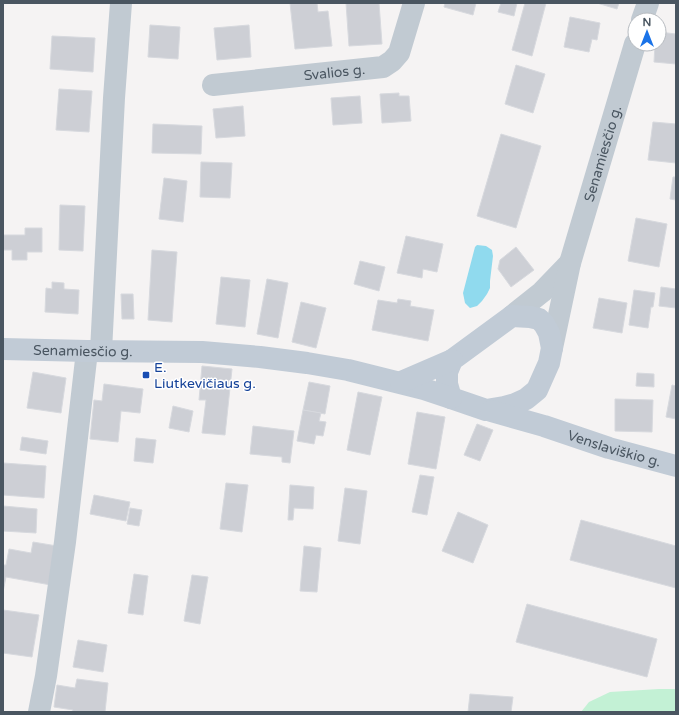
<svg xmlns="http://www.w3.org/2000/svg" width="679" height="715" font-family="'Varela Round',sans-serif">
<style>
.green{fill:#c3f1d5}
.water{fill:#90daee}
.building{fill:#cdcfd5;stroke:#d7d9de}
.lines{fill:none;stroke-linecap:round;stroke-linejoin:round}
.street{stroke:#c1cad2;stroke-width:22}
.secondary{stroke:#c1cbd6;stroke-width:22}
.transit-dot{fill:#1a4fb4;stroke:#fff;stroke-width:1.5}
.labels{text-anchor:middle;stroke-width:3;stroke-linejoin:round;paint-order:stroke}
.street-label{font-size:14px;fill:#4a5661;stroke:#fff}
.transit-label{font-size:14px;fill:#164399;stroke:#fff;text-anchor:start}
</style>
<rect width="100%" height="100%" fill="#f5f3f3"/>
<path class="green" d="M 659,689 L 676,689 L 676,712 L 581,712 L 589,702 L 610,692 Z"/>
<path class="water" d="M 477,245 L 486,246 L 492,250 L 493,256 L 490,281 L 490,288 L 487,294 L 482,301 L 477,306 L 470,308 L 465,303 L 463,293 L 475,247 Z"/>
<g class="building">
<path d="M 290,3 L 317,3 L 318,12 L 328,11 L 332,46 L 295,49 Z"/>
<path d="M 346,3 L 379,3 L 382,44 L 349,46 Z"/>
<path d="M 445,3 L 476,3 L 473,15 L 444,7 Z"/>
<path d="M 501,3 L 517,3 L 514,16 L 498,12 Z"/>
<path d="M 525,3 L 546,3 L 532,56 L 512,50 Z"/>
<path d="M 597,3 L 619,3 L 617,9 Z"/>
<path d="M 570,17 L 600,23 L 597,40 L 592,39 L 589,52 L 564,47 Z"/>
<path d="M 150,25 L 180,27 L 178,59 L 148,57 Z"/>
<path d="M 249,25 L 251,57 L 217,60 L 214,28 Z"/>
<path d="M 659,32 L 676,34 L 676,64 L 654,62 L 655,44 L 659,44 Z"/>
<path d="M 52,36 L 95,38 L 93,72 L 50,69 Z"/>
<path d="M 516,65 L 545,74 L 533,113 L 505,104 Z"/>
<path d="M 59,89 L 92,91 L 89,132 L 56,130 Z"/>
<path d="M 399,93 L 399,96 L 409,96 L 411,121 L 382,123 L 380,94 Z"/>
<path d="M 360,96 L 362,123 L 333,125 L 331,98 Z"/>
<path d="M 243,106 L 245,136 L 216,138 L 213,109 Z"/>
<path d="M 653,122 L 676,124 L 676,163 L 648,160 Z"/>
<path d="M 153,124 L 202,126 L 201,154 L 152,153 Z"/>
<path d="M 501,134 L 541,146 L 516,228 L 477,216 Z"/>
<path d="M 201,162 L 232,163 L 230,198 L 200,197 Z"/>
<path d="M 673,177 L 676,177 L 676,200 L 670,199 Z"/>
<path d="M 164,178 L 187,181 L 183,222 L 159,219 Z"/>
<path d="M 60,205 L 85,206 L 83,251 L 59,250 Z"/>
<path d="M 636,218 L 667,224 L 659,267 L 628,261 Z"/>
<path d="M 25,228 L 42,228 L 42,252 L 27,252 L 27,260 L 12,260 L 12,250 L 3,250 L 3,235 L 25,235 Z"/>
<path d="M 406,236 L 443,244 L 437,272 L 423,269 L 422,278 L 397,273 Z"/>
<path d="M 516,247 L 534,270 L 511,287 L 498,269 L 500,260 Z"/>
<path d="M 152,250 L 177,252 L 172,322 L 148,320 Z"/>
<path d="M 360,261 L 385,267 L 379,291 L 354,284 Z"/>
<path d="M 221,277 L 250,280 L 245,327 L 216,324 Z"/>
<path d="M 267,279 L 288,283 L 278,338 L 257,334 Z"/>
<path d="M 52,282 L 64,283 L 64,289 L 79,290 L 78,314 L 45,312 L 46,288 L 52,289 Z"/>
<path d="M 661,287 L 676,289 L 676,308 L 659,306 Z"/>
<path d="M 634,290 L 655,293 L 653,307 L 651,307 L 648,328 L 629,325 Z"/>
<path d="M 121,294 L 133,294 L 134,319 L 122,319 Z"/>
<path d="M 599,298 L 627,303 L 622,333 L 593,328 Z"/>
<path d="M 398,299 L 411,301 L 410,306 L 434,310 L 428,341 L 372,330 L 378,300 L 397,303 Z"/>
<path d="M 301,302 L 326,308 L 316,348 L 292,342 Z"/>
<path d="M 202,366 L 232,369 L 225,435 L 202,433 L 206,400 L 199,400 Z"/>
<path d="M 33,372 L 66,378 L 61,413 L 27,408 Z"/>
<path d="M 637,373 L 654,374 L 654,387 L 636,386 Z"/>
<path d="M 309,382 L 330,386 L 325,414 L 303,410 Z"/>
<path d="M 104,384 L 143,389 L 140,413 L 121,411 L 118,442 L 90,439 L 94,400 L 102,401 Z"/>
<path d="M 672,385 L 676,386 L 676,419 L 666,417 Z"/>
<path d="M 358,392 L 382,397 L 370,455 L 347,450 Z"/>
<path d="M 615,399 L 653,400 L 652,432 L 615,431 Z"/>
<path d="M 173,406 L 193,411 L 189,432 L 169,428 Z"/>
<path d="M 303,410 L 321,413 L 319,421 L 326,422 L 323,436 L 316,435 L 314,444 L 297,441 Z"/>
<path d="M 417,412 L 445,417 L 436,469 L 408,464 Z"/>
<path d="M 477,424 L 493,430 L 480,461 L 464,455 Z"/>
<path d="M 253,426 L 294,431 L 290,463 L 282,462 L 282,457 L 250,454 Z"/>
<path d="M 22,437 L 48,441 L 46,454 L 20,450 Z"/>
<path d="M 136,438 L 156,440 L 153,463 L 134,461 Z"/>
<path d="M 3,463 L 46,466 L 44,498 L 3,495 Z"/>
<path d="M 420,475 L 434,477 L 427,515 L 412,512 Z"/>
<path d="M 226,483 L 248,485 L 242,532 L 220,529 Z"/>
<path d="M 290,485 L 314,487 L 313,509 L 294,508 L 293,520 L 288,520 Z"/>
<path d="M 345,488 L 367,491 L 360,544 L 338,541 Z"/>
<path d="M 94,495 L 130,502 L 126,521 L 90,514 Z"/>
<path d="M 3,506 L 37,509 L 36,533 L 3,531 Z"/>
<path d="M 130,508 L 142,510 L 139,526 L 127,524 Z"/>
<path d="M 458,512 L 488,525 L 473,563 L 442,551 Z"/>
<path d="M 581,520 L 676,546 L 676,588 L 570,560 Z"/>
<path d="M 33,542 L 57,546 L 51,585 L 6,577 L 3,592 L 3,565 L 6,565 L 9,549 L 31,553 Z"/>
<path d="M 304,546 L 321,548 L 317,592 L 300,591 Z"/>
<path d="M 134,574 L 148,576 L 143,615 L 128,613 Z"/>
<path d="M 192,575 L 208,577 L 200,624 L 184,621 Z"/>
<path d="M 527,604 L 657,639 L 647,677 L 516,642 Z"/>
<path d="M 3,610 L 39,615 L 32,657 L 3,653 Z"/>
<path d="M 78,640 L 107,645 L 103,672 L 73,667 Z"/>
<path d="M 77,679 L 108,683 L 105,712 L 72,712 L 73,710 L 54,707 L 57,685 L 75,688 Z"/>
<path d="M 470,694 L 513,697 L 511,712 L 468,712 Z"/>
</g>
<g class="lines">
<g class="street">
<path d="M 642,20 L 648,3"/>
<path id="s1" d="M 213,85 L 383,67 L 392,61 L 399,53 L 414,3"/>
<path d="M 512,316 L 542,292 L 570,263"/>
<path id="s2" d="M 552,348 L 570,263 L 635,44"/>
<path d="M 101,351 L 114,98 L 121,3"/>
<path d="M 39,712 L 46,676 L 65,542 L 87,351"/>
</g>
<g class="secondary">
<path d="M 512,316 L 530,317 L 539,319 L 544,324 L 549,333 L 552,348 L 549,363 L 537,390 L 526,399 L 515,404 L 504,407 L 486,410 L 451,398 L 447,384 L 447,372 L 452,360 Z"/>
<path id="s3" d="M 3,349 L 87,351 L 202,352 L 260,357 L 307,363 L 348,370 L 424,389 L 451,398"/>
<path d="M 401,382 L 452,360"/>
<path id="s4" d="M 491,411 L 544,426 L 609,448 L 676,466"/>
</g>
</g>
<rect class="transit-dot" x="142" y="371" width="8" height="8" rx="2"/>
<g class="labels">
<g class="street-label">
<text dy="5" stroke="none"><textPath href="#s1" startOffset="122">Svalios g.</textPath></text>
<text dy="5" stroke="none"><textPath href="#s2" startOffset="201">Senamiesčio g.</textPath></text>
<text dy="5" stroke="none"><textPath href="#s3" startOffset="80">Senamiesčio g.</textPath></text>
<text dy="5" stroke="none"><textPath href="#s4" startOffset="129">Venslaviškio g.</textPath></text>
</g>
<g class="transit-label">
<text x="154" y="372">E.<tspan x="154" dy="16">Liutkevičiaus g.</tspan></text>
</g>
</g>
<rect width="679" height="715" fill="none" stroke="#4a5661" stroke-width="8"/>
<g transform="translate(647 32)"><circle r="19" fill="#ffffff" stroke="#b7bbc0"/>
<path d="M0-3L7 15L0 10L-7 15Z" fill="#1a73e8"/>
<text y="-6" font-size="11" font-weight="bold" text-anchor="middle" fill="#4a5661">N</text>
</g>
</svg>
